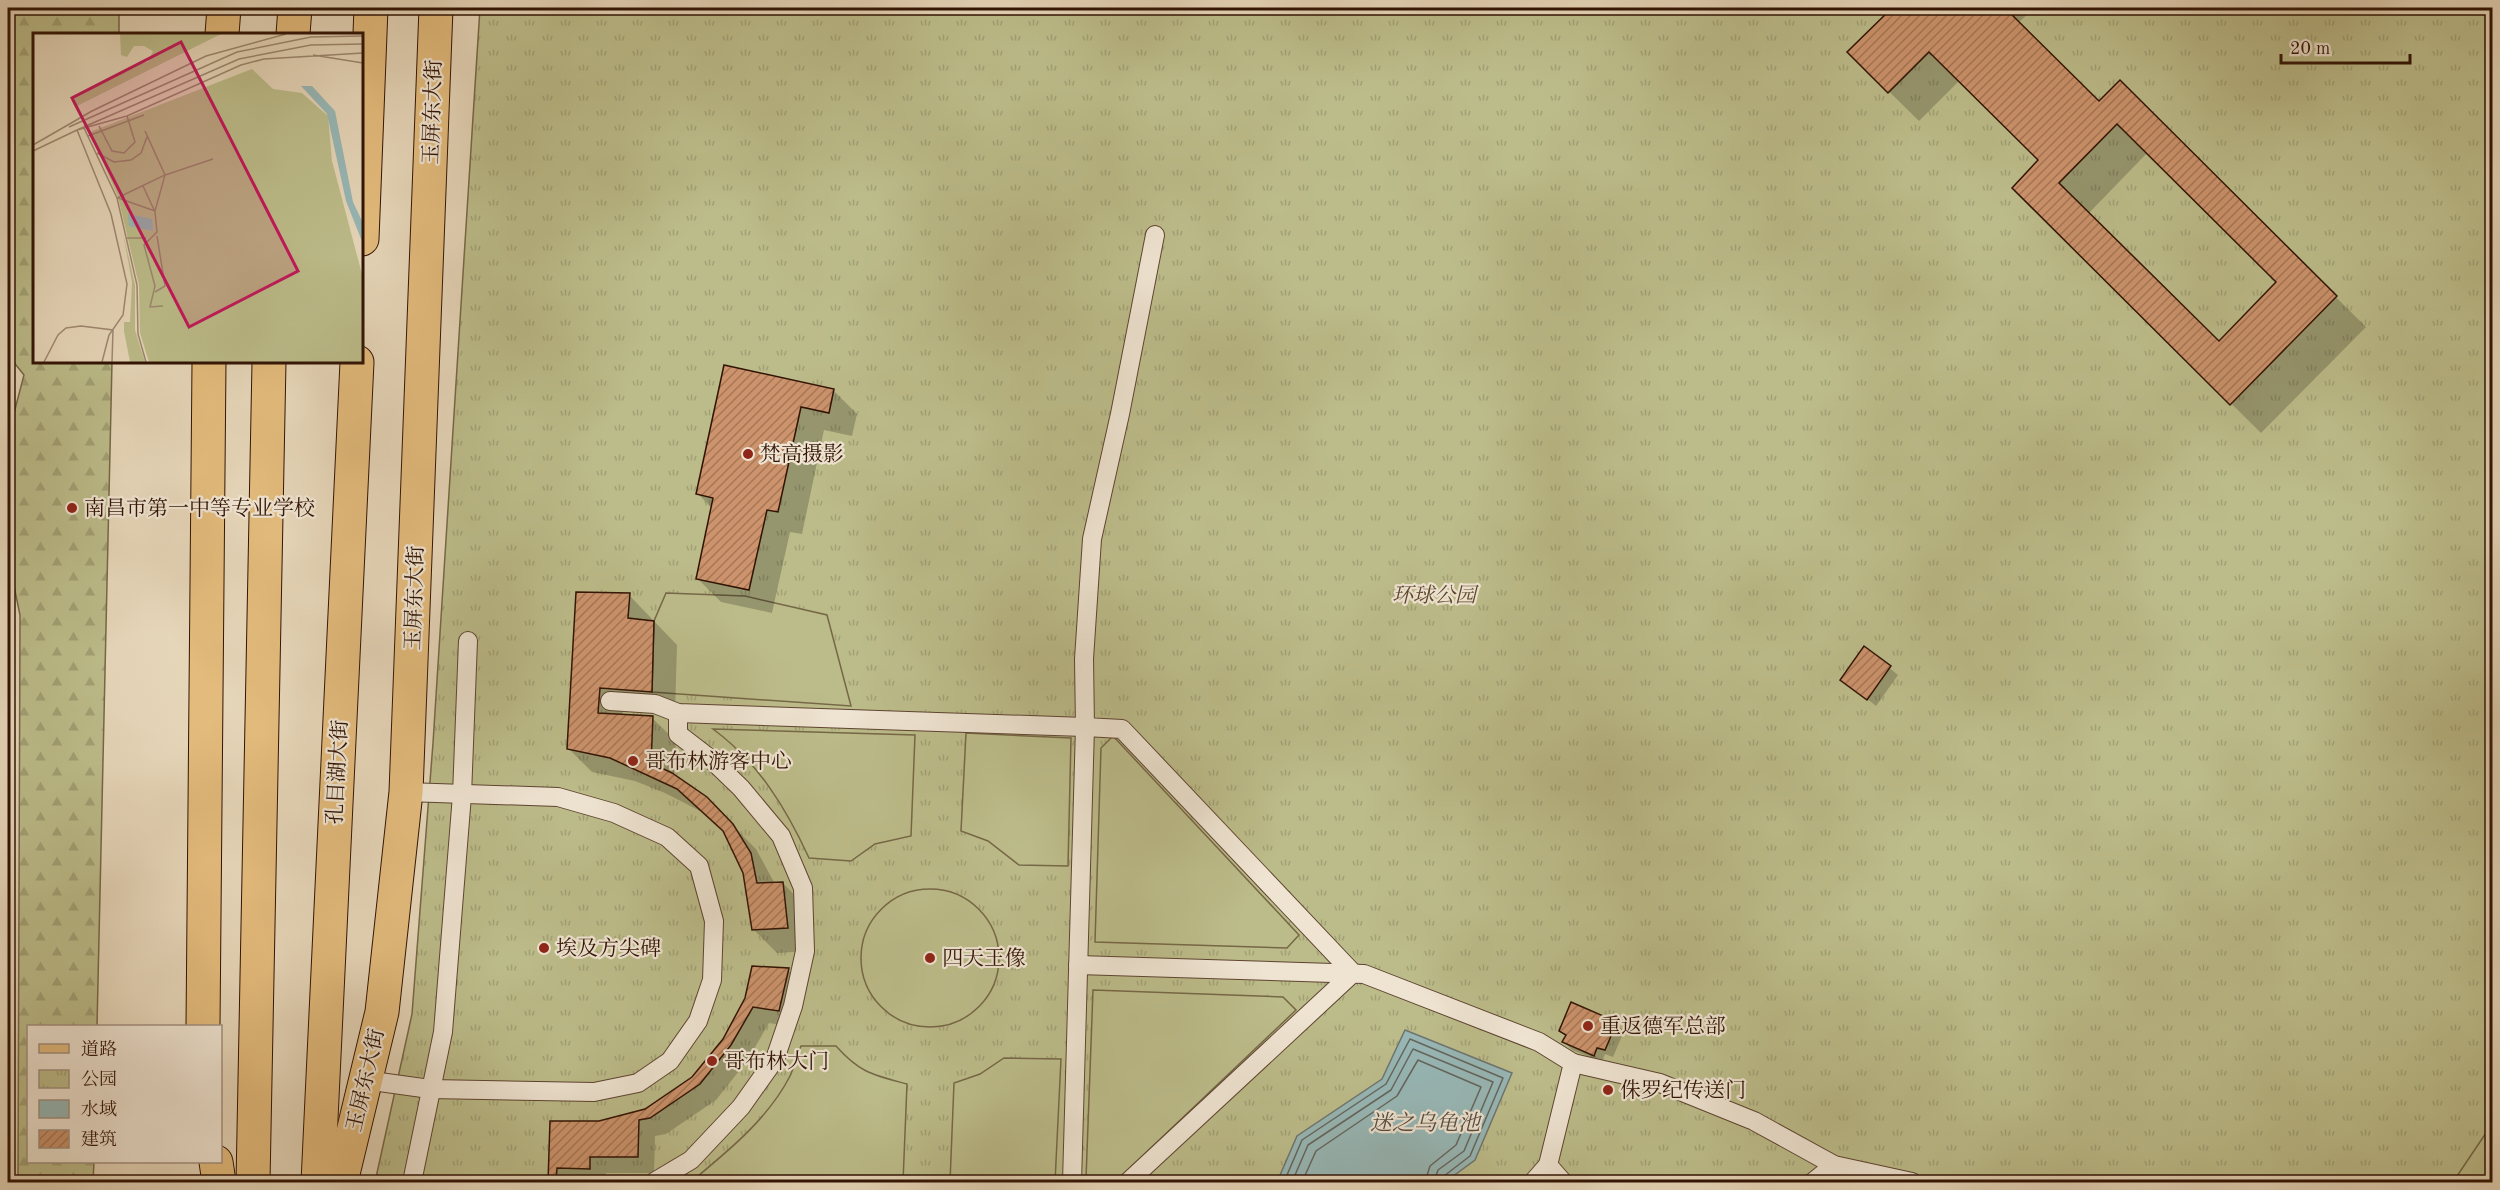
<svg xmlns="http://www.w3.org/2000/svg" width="2500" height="1190" font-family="'Old Standard TT','Noto Serif SC',serif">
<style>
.forest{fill:url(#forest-firs);stroke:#766847;stroke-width:1.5}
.park{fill:url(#park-tufts);stroke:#766847;stroke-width:1.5}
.garden{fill:#bcbc8a;stroke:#766847;stroke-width:1.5}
.water{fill:#97b7b6;stroke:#6e756f;stroke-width:1.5}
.shadow{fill:#0003;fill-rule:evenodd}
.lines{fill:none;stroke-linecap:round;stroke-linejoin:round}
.shore{stroke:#64655d;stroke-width:1.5}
.building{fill:url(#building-hatch);stroke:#311304;stroke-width:1.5;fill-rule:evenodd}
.service-casing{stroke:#5e4431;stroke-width:20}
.primary-casing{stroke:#311304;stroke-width:35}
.trunk-casing{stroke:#311304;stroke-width:35}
.service{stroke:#efe4d2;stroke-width:18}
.primary{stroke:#e3bb7c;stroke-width:33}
.trunk{stroke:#e3bb7c;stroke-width:33}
.poi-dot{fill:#8f2418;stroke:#efe4d2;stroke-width:2}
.labels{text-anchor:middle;stroke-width:4.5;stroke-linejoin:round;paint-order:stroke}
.street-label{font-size:21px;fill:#311304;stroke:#efe4d2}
.poi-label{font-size:21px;fill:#311304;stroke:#efe4d2;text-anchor:start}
.park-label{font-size:21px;font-style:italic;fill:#5b462c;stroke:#efe4d2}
.water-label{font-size:22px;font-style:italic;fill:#554c42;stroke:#efe4d2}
.inset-road{fill:none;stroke:#9e8871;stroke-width:1.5}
.view{fill:#c2185b;fill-opacity:0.15;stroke:#c2185b;stroke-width:3}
.inset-edge{fill:none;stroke:#311304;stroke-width:3}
</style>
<defs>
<pattern id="forest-firs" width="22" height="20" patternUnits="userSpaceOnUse" patternTransform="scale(1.5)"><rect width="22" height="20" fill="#bcbc8a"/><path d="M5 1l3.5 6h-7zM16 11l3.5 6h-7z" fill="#a2a175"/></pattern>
<pattern id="park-tufts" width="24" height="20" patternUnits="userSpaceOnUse" patternTransform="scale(1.5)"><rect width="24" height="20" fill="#bcbc8a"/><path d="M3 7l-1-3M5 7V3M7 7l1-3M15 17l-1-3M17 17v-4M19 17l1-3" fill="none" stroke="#a2a175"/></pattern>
<pattern id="building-hatch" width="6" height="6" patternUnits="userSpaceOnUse" patternTransform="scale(1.5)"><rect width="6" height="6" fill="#cc936c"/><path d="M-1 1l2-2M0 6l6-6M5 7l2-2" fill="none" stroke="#a67757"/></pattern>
</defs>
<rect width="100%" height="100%" fill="#e6d6b9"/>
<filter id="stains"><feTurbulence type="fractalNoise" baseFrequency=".00333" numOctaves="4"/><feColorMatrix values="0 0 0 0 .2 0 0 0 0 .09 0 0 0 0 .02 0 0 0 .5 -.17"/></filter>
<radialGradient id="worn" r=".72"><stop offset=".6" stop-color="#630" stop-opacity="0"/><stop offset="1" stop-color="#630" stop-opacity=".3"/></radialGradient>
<path class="forest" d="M 8,8 L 119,8 L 119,34 L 34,34 L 34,362 L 112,362 L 97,1026 L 28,1026 L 28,1162 L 94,1162 L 93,1182 L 18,1182 L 20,615 L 8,557 L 8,436 L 24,375 L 8,355 Z"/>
<path class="park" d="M 480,8 L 2492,8 L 2492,1182 L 375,1182 L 412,1014 L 433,743 Z"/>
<g class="garden">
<path d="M 666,593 L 745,596 L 827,615 L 851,706 L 652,692 L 654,621 Z"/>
<path d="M 713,729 L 915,735 L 911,836 L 875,844 L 851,861 L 809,858 C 786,808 758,762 713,729 Z"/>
<path d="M 966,733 L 1071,738 L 1068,866 L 1019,865 L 988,841 L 961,831 Z"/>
<path d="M 1113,736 L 1299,935 L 1287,948 L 1095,942 L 1101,748 Z"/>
<circle cx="930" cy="958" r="69"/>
<path d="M 1093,990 L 1283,997 L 1296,1010 L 1115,1182 L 1090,1182 L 1086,1179 Z"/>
<path d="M 801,1046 L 836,1046 C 860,1073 873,1075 907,1084 L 903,1182 L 692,1181 C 728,1151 768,1119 790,1076 C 794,1067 797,1056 801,1046 Z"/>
<path d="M 1004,1058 L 1061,1059 L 1055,1182 L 950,1182 L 954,1083 L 980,1074 Z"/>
<path d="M 2492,1124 L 2492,1182 L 2453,1182 Z"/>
</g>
<path class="water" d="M 1405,1030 L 1512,1073 L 1475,1160 L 1445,1182 L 1277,1182 L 1297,1136 L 1382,1079 Z"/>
<g class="shadow">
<path d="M 1894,8 L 2034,8 L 2018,23 L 2099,104 L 2121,83 L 2366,327 L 2261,433 L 2014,188 L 2040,160 L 1960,80 L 1919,121 L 1849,52 ZM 2148,152 L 2278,282 L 2219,343 L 2088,214 Z"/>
<path d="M 725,367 L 833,390 L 857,414 L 852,436 L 824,430 L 802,534 L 790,532 L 772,613 L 721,602 L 697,578 L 712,508 L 698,494 Z"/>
<path d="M 629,595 L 677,645 L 675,714 L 623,711 L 622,716 L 652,718 L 676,741 L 674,776 L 737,830 L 756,849 L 775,884 L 783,883 L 806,907 L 811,951 L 777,953 L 753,929 L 745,872 L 726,834 L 702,812 L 665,793 L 635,781 L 592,772 L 569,749 Z"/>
<path d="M 1865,648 L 1898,675 L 1876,706 L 1842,679 Z"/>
<path d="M 788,970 L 804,986 L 795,1027 L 769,1023 L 747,1061 L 716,1100 L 666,1134 L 655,1136 L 654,1173 L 606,1173 L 605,1182 L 550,1182 L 552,1122 L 599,1123 L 646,1111 L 693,1078 L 724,1040 L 746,998 Z"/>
<path d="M 1616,1023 L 1624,1031 L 1613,1057 L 1605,1054 L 1602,1062 L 1572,1050 L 1564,1042 L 1567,1037 L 1560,1031 Z"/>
</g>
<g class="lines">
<g class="shore">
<path d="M 1284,1182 L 1302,1140 L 1386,1084 L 1410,1039 L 1503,1078 L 1470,1156 L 1444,1176 L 1442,1182"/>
<path d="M 1292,1182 L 1308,1145 L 1391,1090 L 1413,1049 L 1493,1082 L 1464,1151 L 1438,1170 L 1434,1182"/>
<path d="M 1302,1182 L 1316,1151 L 1397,1096 L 1418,1060 L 1481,1087 L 1456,1145 L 1430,1166 L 1425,1182"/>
</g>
</g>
<g class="building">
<path d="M 1892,8 L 2005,8 L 2099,101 L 2120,80 L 2337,296 L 2230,405 L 2012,188 L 2038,160 L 1929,52 L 1888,93 L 1847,52 ZM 2117,124 L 2276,282 L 2219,341 L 2059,183 Z"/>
<path d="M 724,365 L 834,389 L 829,413 L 801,407 L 778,512 L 767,510 L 749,590 L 696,579 L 713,498 L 696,494 Z"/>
<path d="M 576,592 L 630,593 L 628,618 L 654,621 L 652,692 L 600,688 L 598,713 L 653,716 L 651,763 L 672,773 L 707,797 L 733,824 L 751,853 L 757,883 L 783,882 L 788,928 L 752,930 L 743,873 L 723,831 L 677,789 L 610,758 L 567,749 Z"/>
<path d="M 1864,646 L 1891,666 L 1867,700 L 1840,680 Z"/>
<path d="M 752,966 L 789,968 L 779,1011 L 753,1007 L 731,1045 L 700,1084 L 650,1118 L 639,1120 L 638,1157 L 590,1157 L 590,1169 L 557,1168 L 556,1182 L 548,1182 L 550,1121 L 599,1121 L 645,1109 L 692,1077 L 723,1039 L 745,998 Z"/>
<path d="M 1571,1002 L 1617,1022 L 1605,1050 L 1597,1048 L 1594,1056 L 1562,1042 L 1566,1035 L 1559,1031 Z"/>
</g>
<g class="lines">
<defs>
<g id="service">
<path d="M 610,701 L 655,704 L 678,713 L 1085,727 L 1072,1182"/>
<path d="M 1078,965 L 1364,974 L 1539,1042 L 1573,1063 L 1548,1165 L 1563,1182"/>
<path d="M 1573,1063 L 1660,1083 L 1754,1121 L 1834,1165 L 1912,1182"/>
<path d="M 365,1080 L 430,1089 L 594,1092 L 638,1083 L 670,1061 L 698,1021 L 712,980 L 714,921 L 699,866 L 667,837 L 614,813 L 558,797 L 406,792"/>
<path d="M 412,1182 L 443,1032 L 462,795 L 468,641"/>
<path d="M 654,1182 L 691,1160 L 741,1107 L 775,1059 L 793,1006 L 805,951 L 803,888 L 781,836 L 741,788 L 713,761 L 678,734 L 678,713"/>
<path d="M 1128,1182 L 1353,973 L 1122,729 L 1085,727 L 1084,659 L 1092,539 L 1120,414 L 1155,235"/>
<path d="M 1533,1182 L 1548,1165"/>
<path d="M 1813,1182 L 1834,1165"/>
</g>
<g id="primary">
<path d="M 222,34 L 224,8"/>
<path d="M 203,1026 L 209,362"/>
<path d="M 216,1162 L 219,1182"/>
<path d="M 341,1182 L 382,1012 L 406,792 L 436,8"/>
</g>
<g id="trunk">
<path d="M 293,34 L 295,8"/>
<path d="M 362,239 L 371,8"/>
<path d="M 253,1182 L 269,362"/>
<path d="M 318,1182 L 357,362"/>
</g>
</defs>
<use href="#service" class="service-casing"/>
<use href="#primary" class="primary-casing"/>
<use href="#trunk" class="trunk-casing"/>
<use href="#service" class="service"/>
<use href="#primary" class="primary"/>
<use href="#trunk" class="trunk"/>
</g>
<g class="poi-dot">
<circle cx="748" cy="454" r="6"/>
<circle cx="72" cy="508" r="6"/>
<circle cx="633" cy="761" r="6"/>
<circle cx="544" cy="948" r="6"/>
<circle cx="930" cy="958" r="6"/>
<circle cx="1588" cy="1026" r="6"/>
<circle cx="712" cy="1061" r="6"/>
<circle cx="1608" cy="1090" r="6"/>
</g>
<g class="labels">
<g class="street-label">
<text transform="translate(432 112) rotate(-88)" y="7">玉屏东大街</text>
<text transform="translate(414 598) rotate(-88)" y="7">玉屏东大街</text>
<text transform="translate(337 772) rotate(-87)" y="7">孔目湖大街</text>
<text transform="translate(365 1080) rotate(-77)" y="7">玉屏东大街</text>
</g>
<g class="poi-label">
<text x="760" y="461">梵高摄影</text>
<text x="84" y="515">南昌市第一中等专业学校</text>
<text x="645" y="768">哥布林游客中心</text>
<text x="556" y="955">埃及方尖碑</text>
<text x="942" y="965">四天王像</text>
<text x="1600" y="1033">重返德军总部</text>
<text x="724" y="1068">哥布林大门</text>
<text x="1620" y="1097">侏罗纪传送门</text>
</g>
<g class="park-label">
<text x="1434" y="602">环球公园</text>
</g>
<g class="water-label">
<text x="1425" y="1130">迷之乌龟池</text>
</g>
</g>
<g transform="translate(33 33)">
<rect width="330" height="330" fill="#e6d6b9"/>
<path d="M 87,1 L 188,1 L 42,74 L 39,67 L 103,31 L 115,29 L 120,18 L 111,13 L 101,13 L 94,24 L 88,22 ZM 90,200 L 102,252 L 102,297 L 112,329 L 97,329 L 91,298 L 91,289 L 97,289 L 99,249 Z" fill="#bcbc8a"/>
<path d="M 219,36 L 240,56 L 269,60 L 295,83 L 299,128 L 330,245 L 330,329 L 116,329 L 107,300 L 106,252 L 85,164 L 57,99 Z" fill="#bcbc8a"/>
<path d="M 72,128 L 90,131 L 91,143 L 81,147 ZM 108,155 L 116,175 L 90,166 L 91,164 Z" fill="#bcbc8a"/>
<path d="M 268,53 L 279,53 L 302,78 L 320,169 L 330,190 L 330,211 L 313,168 L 294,81 ZM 95,181 L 119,186 L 120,198 L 96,193 Z" fill="#97b7b6"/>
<path class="inset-road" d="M 280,22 L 330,30M 66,93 L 79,118 L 91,120 L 102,109 L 94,83M 36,94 L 204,19 L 278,4 L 330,3M 51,95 L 84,165 L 104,252 L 105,301 L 113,329M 44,97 L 78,181 L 94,251 L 90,282 L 76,302 L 69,329M 44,97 L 206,26 L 278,12 L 330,11M 55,103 L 111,82M 0,112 L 59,78 L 173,23 L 253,1M 0,118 L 44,97 L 94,83 L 208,32 L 231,26 L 330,20M 64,120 L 81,129 L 98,127 L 108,120 L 114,104M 110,153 L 122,179 L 124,199 L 111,212 L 122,253 L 117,274 L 130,273M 84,165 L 132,142 L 112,98M 85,165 L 122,178 L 132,142 L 180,126M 94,205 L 113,205M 122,259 L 132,253 L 124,203M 11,329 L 25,302 L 33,295 L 48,293 L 80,297 L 79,329"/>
<path class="view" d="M 148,9 L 265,238 L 156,294 L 39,65 Z"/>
<rect width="330" height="330" class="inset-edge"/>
</g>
<rect width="2500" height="1190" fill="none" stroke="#e6d6b9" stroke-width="30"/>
<rect x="9" y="9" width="2482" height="1172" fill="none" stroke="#311304" stroke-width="3"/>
<rect x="15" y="15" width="2470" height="1160" fill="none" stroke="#311304" stroke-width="1.5"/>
<rect x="27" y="1025" width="195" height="138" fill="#efe4d2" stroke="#a39080" stroke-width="1.5"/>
<rect x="39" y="1044" width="30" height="9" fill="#e3bb7c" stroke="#a39080" stroke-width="1.5"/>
<text x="81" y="1055" font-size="18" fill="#311304">道路</text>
<rect x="39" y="1070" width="30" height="18" fill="url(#park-tufts)" stroke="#a39080" stroke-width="1.5"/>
<text x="81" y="1085" font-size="18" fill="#311304">公园</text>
<rect x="39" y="1100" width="30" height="18" fill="#97b7b6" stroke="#a39080" stroke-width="1.5"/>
<text x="81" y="1115" font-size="18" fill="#311304">水域</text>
<rect x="39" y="1130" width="30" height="18" fill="url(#building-hatch)" stroke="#a39080" stroke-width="1.5"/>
<text x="81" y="1145" font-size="18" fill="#311304">建筑</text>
<path d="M2281 54v9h129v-9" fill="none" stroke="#311304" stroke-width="3"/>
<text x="2290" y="54" font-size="18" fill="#311304" stroke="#efe4d2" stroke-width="4.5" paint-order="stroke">20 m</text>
<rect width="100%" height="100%" filter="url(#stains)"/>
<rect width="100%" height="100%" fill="url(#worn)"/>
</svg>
